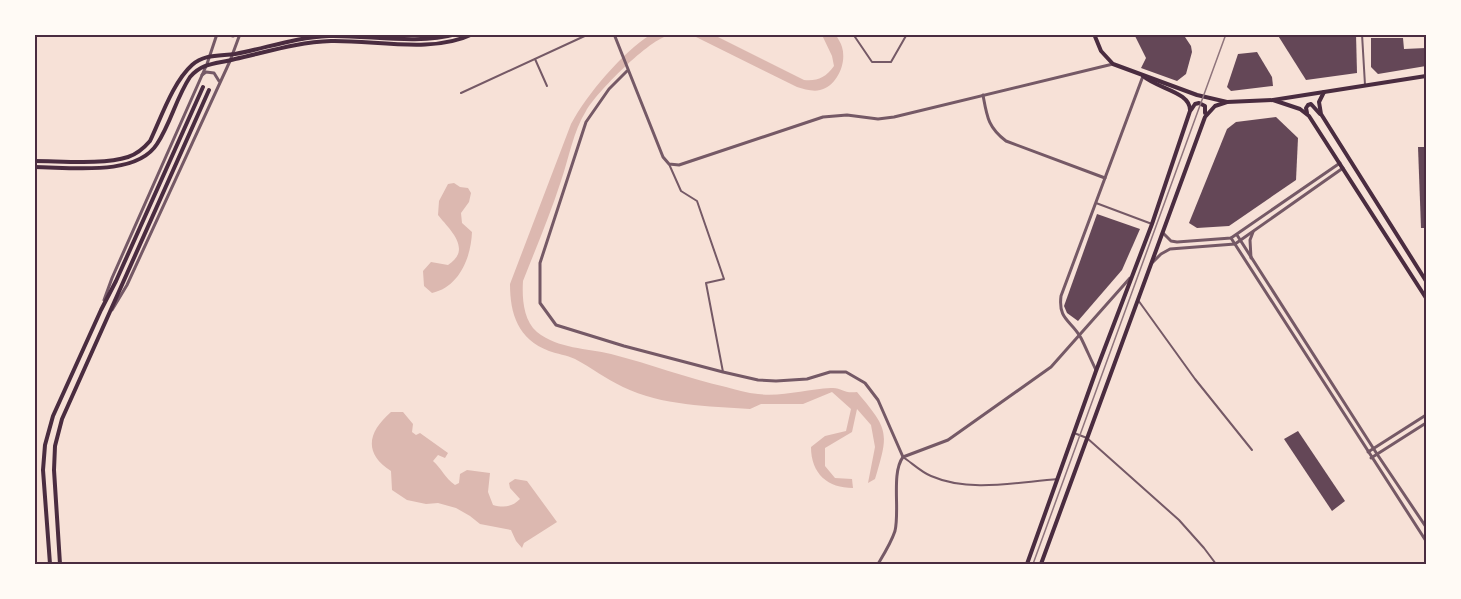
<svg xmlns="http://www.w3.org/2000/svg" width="1461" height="599" font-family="'Open Sans',sans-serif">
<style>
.water{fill:#dcb8b0}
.building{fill:#644757}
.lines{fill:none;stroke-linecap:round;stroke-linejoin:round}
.minor{stroke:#755966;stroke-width:2}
.tertiary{stroke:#755966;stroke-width:3}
.secondary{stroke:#4a2c40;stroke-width:4}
.primary{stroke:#4a2c40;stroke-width:4}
.rail{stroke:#8f747c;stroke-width:1.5}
.neatline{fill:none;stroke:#4a2c40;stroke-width:2}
</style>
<rect width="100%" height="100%" fill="#f7e1d7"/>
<g class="water">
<path d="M 650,35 L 670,35 C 650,38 596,93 586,111 C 573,132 569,158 561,181 C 550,215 536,248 523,281 C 522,297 523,320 537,332 C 558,349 587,348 611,354 C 650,364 687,378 726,387 C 737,390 747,393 758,394 C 782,397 807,389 831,388 C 842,387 843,394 857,392 C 889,430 889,432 875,479 L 868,483 L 875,447 L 871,425 L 857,409 L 852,432 L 825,448 L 825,466 L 835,478 L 852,479 L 853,488 C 828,488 811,474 811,447 L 825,436 L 846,431 L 851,409 L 832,392 L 803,404 L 761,404 L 750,409 C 709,406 662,406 623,387 C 606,379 592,368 575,359 C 567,355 557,354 549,351 C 518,339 510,314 510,284 L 571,124 C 586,95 623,52 650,35 Z"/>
<path d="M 692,35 L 714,35 L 804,80 C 818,81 825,78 834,66 L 832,56 L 822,35 L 836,35 C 838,39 841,43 842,47 C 847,63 837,86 820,90 C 813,92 804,89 797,87 Z"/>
<path d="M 454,183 L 460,187 L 468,188 L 471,193 L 469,202 L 461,213 L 462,223 L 472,232 C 471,258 459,287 432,293 L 424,286 L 423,271 L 431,262 L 448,265 C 473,249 449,229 438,215 L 439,201 L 448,184 Z"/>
<path d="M 391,412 L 403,412 L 413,424 L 412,432 L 416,435 L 420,433 L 448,453 L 445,458 L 438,455 L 433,461 C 442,469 445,478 455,485 L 459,483 L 460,474 L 467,470 L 490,473 L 488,492 L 493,505 C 504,508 512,507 520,499 L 510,488 L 509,483 L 515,479 L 527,481 L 557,522 L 524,543 L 522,548 L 516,541 L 511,530 L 480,524 L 470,516 L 456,508 L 438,503 L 426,504 L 407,500 L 392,490 L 391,471 C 363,453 368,432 391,412 Z"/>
</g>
<g class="building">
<path d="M 1134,34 L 1183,34 L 1191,46 L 1192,52 L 1186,74 L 1177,81 L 1141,68 L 1146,58 Z"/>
<path d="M 1277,34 L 1356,34 L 1357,73 L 1306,80 Z"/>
<path d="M 1371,38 L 1403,38 L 1404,49 L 1426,48 L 1426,66 L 1378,74 L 1371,67 Z"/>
<path d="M 1257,52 L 1272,77 L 1273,86 L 1231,91 L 1227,87 L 1238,54 Z"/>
<path d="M 1276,117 L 1298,138 L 1296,180 L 1229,226 L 1197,228 L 1189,223 L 1227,129 L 1236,122 Z"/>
<path d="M 1418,147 L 1426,147 L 1426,228 L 1421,228 Z"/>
<path d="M 1097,214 L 1140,229 L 1122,270 L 1078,321 L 1067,313 L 1064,306 Z"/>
<path d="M 1298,431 L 1345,501 L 1332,511 L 1284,439 Z"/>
</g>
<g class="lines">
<g class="minor">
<path d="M 853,34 L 872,62 L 891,62 L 907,34"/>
<path d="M 1362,34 L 1365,85"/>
<path d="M 535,59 L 547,86"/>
<path d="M 461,93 L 589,34"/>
<path d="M 669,164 L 681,191 L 697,201 L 724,279 L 706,283 L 723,372"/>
<path d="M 1096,203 L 1152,224"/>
<path d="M 1138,300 L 1195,379 L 1252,450"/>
<path d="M 1074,433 L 1087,438 L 1179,520 L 1204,548 L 1216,564"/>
<path d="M 903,457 C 912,463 921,472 931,476 C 970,493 1017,482 1058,479"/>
</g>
<g class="tertiary">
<path d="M 226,34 L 233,36 L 238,34"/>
<path d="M 614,34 L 663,157 L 669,164 L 679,165 L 823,117 L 847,115 L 878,119 L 894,117 L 1113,64"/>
<path d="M 627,71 L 609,89 L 586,122 L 540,263 L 540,303 L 556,325 L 624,346 L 723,372 L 758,380 L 776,381 L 807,379 L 830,372 L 846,372 L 865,383 L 878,400 L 903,457"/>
<path d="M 202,75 L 206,72 L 214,73 L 219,81"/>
<path d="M 983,95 C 987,117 988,127 1006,141 L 1105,178"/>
<path d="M 1163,233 L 1171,241 L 1177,242 L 1231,238 L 1340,163"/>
<path d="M 1237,235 L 1377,454 L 1426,527"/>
<path d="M 1231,238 L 1426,541"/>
<path d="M 1251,258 L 1250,240 L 1253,232"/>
<path d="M 1153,262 L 1161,254 L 1170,249 L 1235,244 L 1343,168"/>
<path d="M 104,300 L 112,278 L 207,64 L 217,34"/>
<path d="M 112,310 L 127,285 L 230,61 L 240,34"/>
<path d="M 1096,370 C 1091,360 1086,348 1081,338 C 1071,320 1058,320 1061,296 L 1143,76"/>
<path d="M 1368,452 L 1426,415"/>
<path d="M 1371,458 L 1426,423"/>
<path d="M 878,564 C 884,554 891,543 895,531 C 900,510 891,473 903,457 L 948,440 L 1051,367 L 1130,278"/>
</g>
<g class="secondary">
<path d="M 34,161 C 61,161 104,165 128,157 C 137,154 144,148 150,141 C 161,118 173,82 192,65 C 204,54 220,56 235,54 C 267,48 296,37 329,36 C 369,35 417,45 456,34"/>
<path d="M 34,167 C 70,167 136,177 157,144 C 171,123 176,98 190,77 C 203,62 217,64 235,59 C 267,52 298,42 331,41 C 376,40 431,54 473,34"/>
</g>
<g class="primary">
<path d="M 1094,34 L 1101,51 L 1113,64 L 1197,95 L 1227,102 L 1273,100 L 1426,76"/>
<path d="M 1324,92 L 1319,102 L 1321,114 L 1426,281"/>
<path d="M 1273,100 L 1300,109 L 1309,116 L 1426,298"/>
<path d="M 1191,110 L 1195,104 L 1199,103 L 1205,106 L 1205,113"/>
<path d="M 1307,113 L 1306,108 L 1308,105 L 1311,104 L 1320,114"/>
<path d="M 50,564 L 43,470 L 45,445 L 53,416 L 101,310 L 116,281 L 203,87"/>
<path d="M 60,564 L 54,470 L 55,446 L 62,419 L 209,90"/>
<path d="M 1027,564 L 1096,371 L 1152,224 L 1190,111 C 1191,92 1158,89 1143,76"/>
<path d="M 1041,564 L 1205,117 L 1215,106 L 1227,102"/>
</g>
<path class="rail" d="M 1033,564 L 1226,34"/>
</g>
<rect width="1461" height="599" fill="none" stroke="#fffaf5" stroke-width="72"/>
<rect x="36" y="36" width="1389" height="527" class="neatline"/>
</svg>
